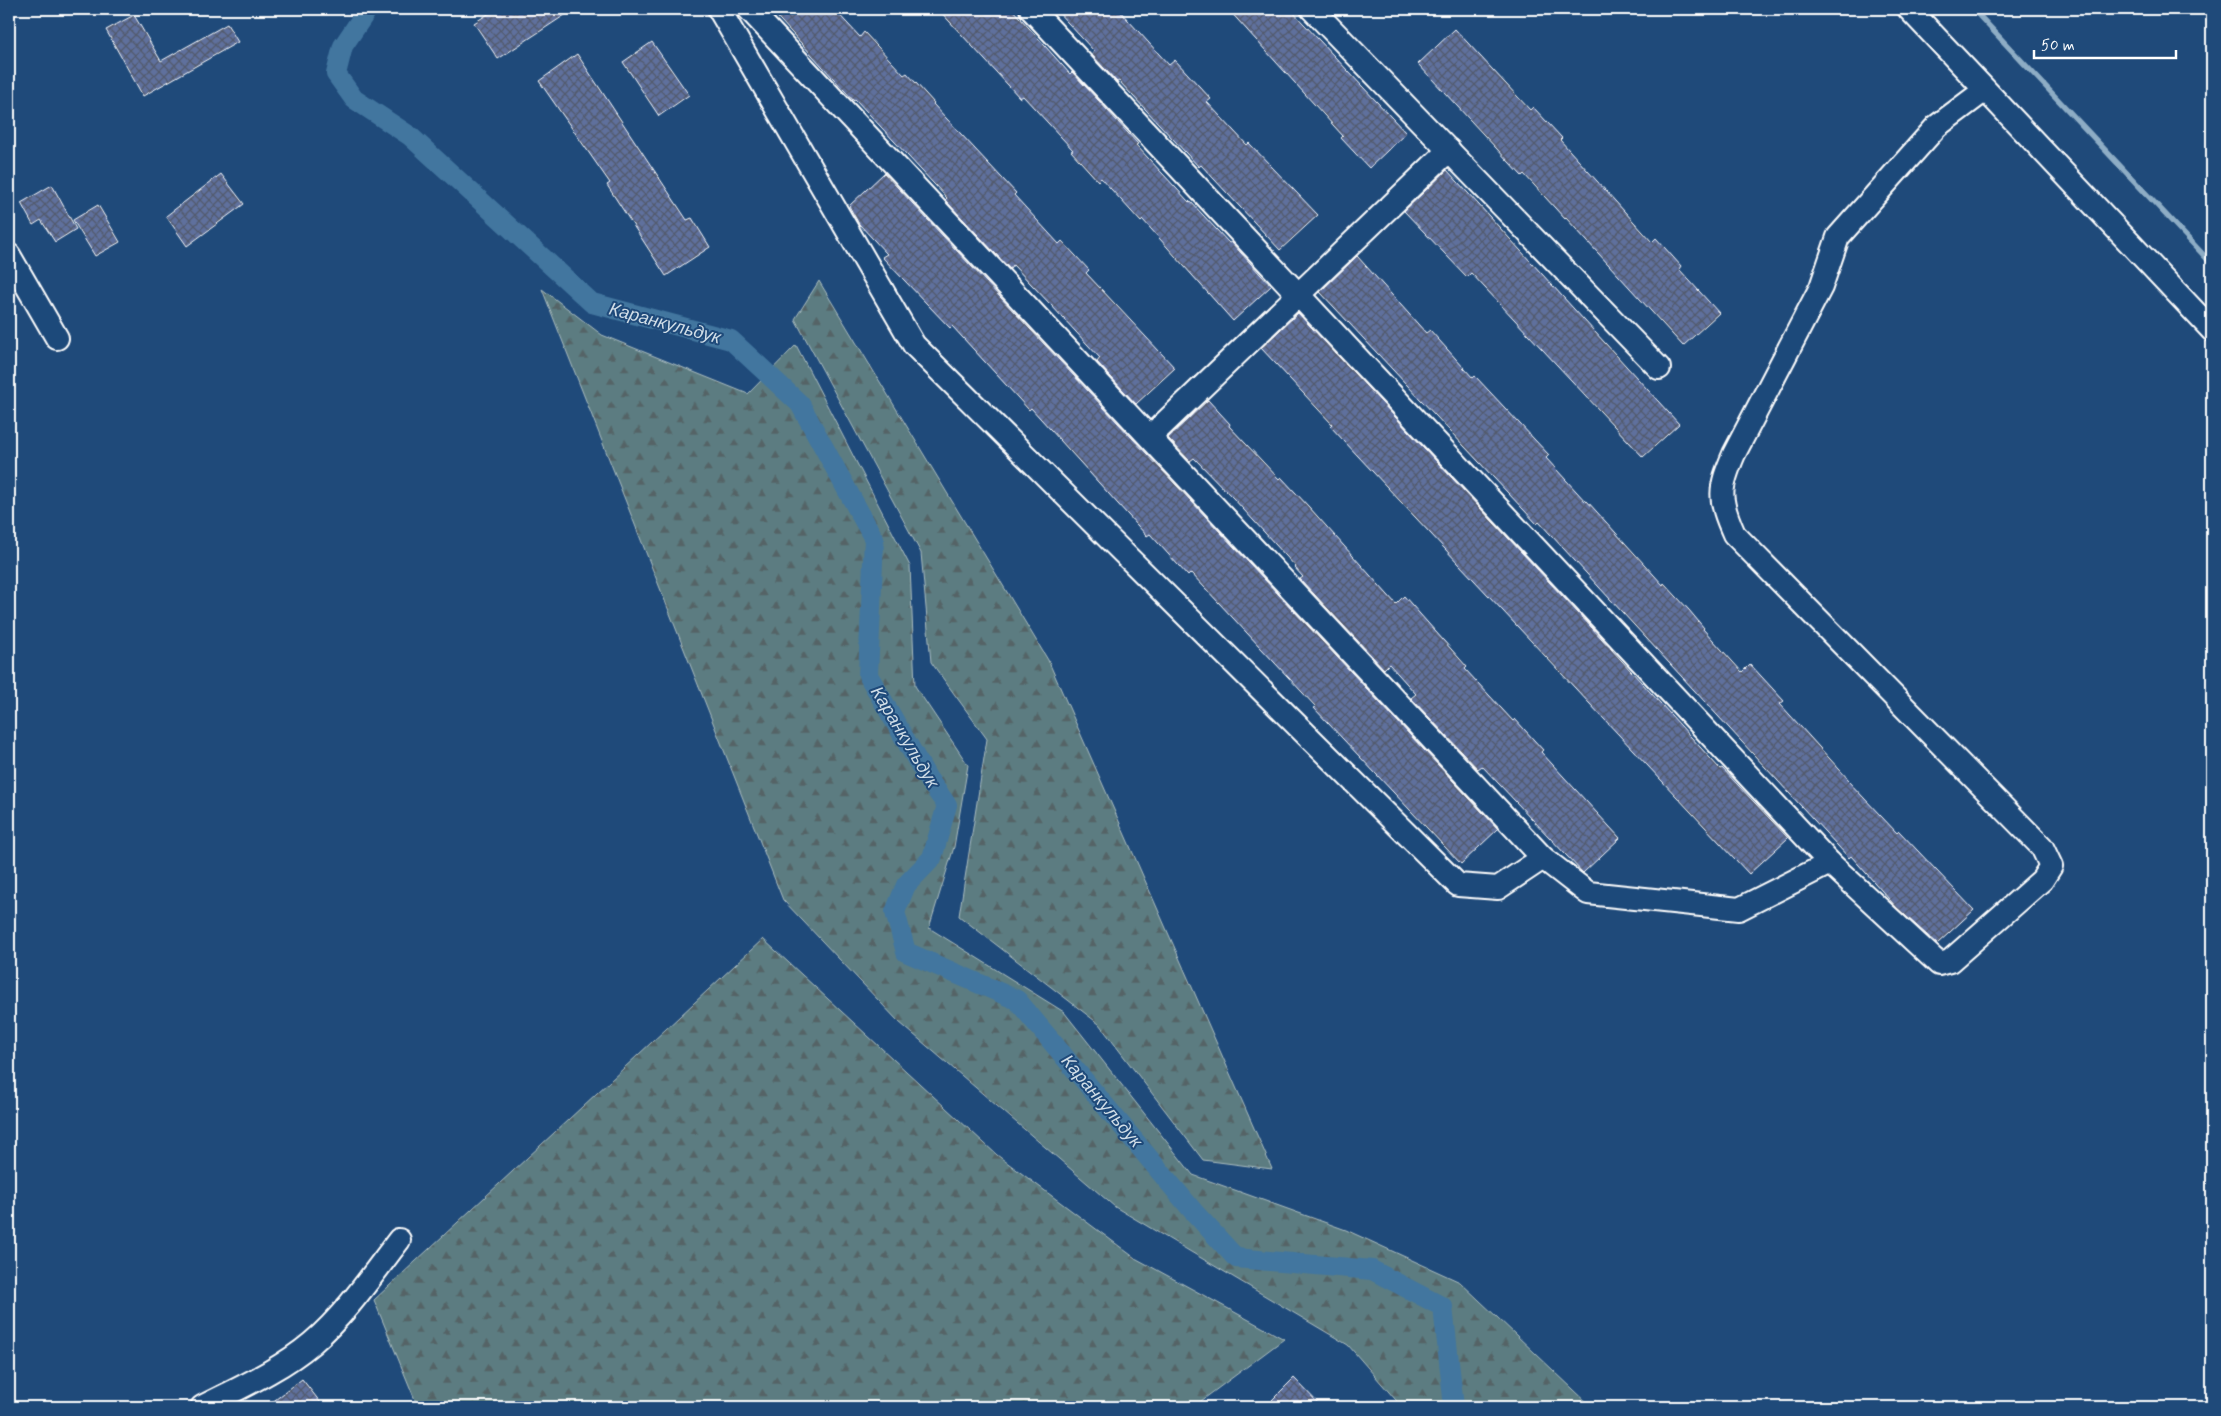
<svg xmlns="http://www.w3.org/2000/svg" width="2221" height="1416" font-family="Mynerve,sans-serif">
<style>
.forest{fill:url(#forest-firs);stroke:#adbec0}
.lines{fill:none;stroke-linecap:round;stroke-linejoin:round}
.stream{stroke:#8eadc5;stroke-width:5.5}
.canal{stroke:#42769f;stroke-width:20}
.building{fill:url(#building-cross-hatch);stroke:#fff}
.minor-casing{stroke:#fff;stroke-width:26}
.minor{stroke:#1f4a7a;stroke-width:22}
.labels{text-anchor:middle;stroke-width:4;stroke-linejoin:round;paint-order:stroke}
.water-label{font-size:18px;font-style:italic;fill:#d0dde7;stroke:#1f4a7a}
</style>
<defs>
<pattern id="forest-firs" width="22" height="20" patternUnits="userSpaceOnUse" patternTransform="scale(1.25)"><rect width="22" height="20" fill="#5b7c81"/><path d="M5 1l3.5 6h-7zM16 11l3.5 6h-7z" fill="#546466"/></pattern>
<pattern id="building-cross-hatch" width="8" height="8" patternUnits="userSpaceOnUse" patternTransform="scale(1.25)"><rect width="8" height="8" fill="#5e6f9d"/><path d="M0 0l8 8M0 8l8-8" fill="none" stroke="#535a6c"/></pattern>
</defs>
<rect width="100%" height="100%" fill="#1f4a7a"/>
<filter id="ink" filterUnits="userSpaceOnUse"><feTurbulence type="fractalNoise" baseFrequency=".02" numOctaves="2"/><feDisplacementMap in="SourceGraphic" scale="10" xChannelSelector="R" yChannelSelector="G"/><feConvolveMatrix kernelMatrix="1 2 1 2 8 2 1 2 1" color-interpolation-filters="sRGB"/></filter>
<g filter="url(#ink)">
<g class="forest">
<path d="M 819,281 L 1048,660 L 1272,1169 L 1203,1160 L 1099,1024 L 959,916 L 987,739 L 931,662 L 921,553 L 795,319 Z"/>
<path d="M 542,289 L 602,335 L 748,394 L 796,345 L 910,566 L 915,686 L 968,765 L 954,847 L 929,928 L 1064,1012 L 1193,1175 L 1346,1230 L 1460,1282 L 1592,1407 L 1402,1407 L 1348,1345 L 1115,1207 L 899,1022 L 783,900 Z"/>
<path d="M 763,939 L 997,1155 L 1135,1258 L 1284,1339 L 1193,1407 L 418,1407 L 374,1300 Z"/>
</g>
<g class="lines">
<path class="stream" d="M 1973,9 L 2212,264"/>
<path class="canal" d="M 368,9 L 343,46 L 336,74 L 354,99 L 410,136 L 592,303 L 731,340 L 800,404 L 874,539 L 868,675 L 928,779 L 947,805 L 932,858 L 906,885 L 895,912 L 906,952 L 1017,1000 L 1193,1211 L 1236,1258 L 1372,1270 L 1443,1307 L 1454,1407"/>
</g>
<g class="building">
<path d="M 496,9 L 574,9 L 498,59 L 474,23 Z"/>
<path d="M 770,9 L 834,9 L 860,37 L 864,32 L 904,75 L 907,73 L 934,103 L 933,104 L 1016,193 L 1014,195 L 1059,244 L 1062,241 L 1089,270 L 1086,273 L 1175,368 L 1136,404 L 1097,362 L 1100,358 L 1051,305 L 1013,265 L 1010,269 L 945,200 L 947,198 L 855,99 L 854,101 Z"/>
<path d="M 938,9 L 1012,9 L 1070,74 L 1072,72 L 1098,100 L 1138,144 L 1136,145 L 1189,202 L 1190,201 L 1229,243 L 1231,242 L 1271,286 L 1233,321 L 1143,220 L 1141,222 L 1101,178 L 1098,181 L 1071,151 L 1073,150 L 1023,96 L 1020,98 Z"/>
<path d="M 1055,9 L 1118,9 L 1169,65 L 1175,60 L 1211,99 L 1207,102 L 1247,145 L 1249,143 L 1318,215 L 1280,250 L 1201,165 L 1199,167 L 1119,81 L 1117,82 L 1092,55 L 1094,51 Z"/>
<path d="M 1228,9 L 1290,9 L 1406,133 L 1369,168 L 1341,138 L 1343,136 Z"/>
<path d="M 134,15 L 161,61 L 227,24 L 238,42 L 143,96 L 106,30 Z"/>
<path d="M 1455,29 L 1530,110 L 1533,107 L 1562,138 L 1560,140 L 1652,242 L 1656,238 L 1681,266 L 1679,269 L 1719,313 L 1683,346 L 1566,218 L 1565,219 L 1524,174 L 1522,176 L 1418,64 Z"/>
<path d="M 652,42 L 689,95 L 659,116 L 623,62 Z"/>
<path d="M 577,54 L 687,220 L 692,218 L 710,247 L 666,276 L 607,185 L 610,183 L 539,81 Z"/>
<path d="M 1447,170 L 1679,424 L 1643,457 L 1471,273 L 1467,277 L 1404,211 Z"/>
<path d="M 884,173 L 1498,829 L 1461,864 L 1343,739 L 1314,708 L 1316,707 L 1191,573 L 1188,576 L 1150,534 L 1147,536 L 1031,408 L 1029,410 L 952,326 L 950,328 L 882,257 L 887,254 L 859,224 L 849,206 Z"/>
<path d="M 221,174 L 244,204 L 187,246 L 166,216 Z"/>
<path d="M 52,185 L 76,229 L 55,242 L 41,220 L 33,225 L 21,203 Z"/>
<path d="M 98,205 L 120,242 L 95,256 L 73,220 Z"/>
<path d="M 1357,256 L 1426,333 L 1430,330 L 1473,378 L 1475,376 L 1549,455 L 1546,458 L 1586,502 L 1587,501 L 1663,585 L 1664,583 L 1689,610 L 1704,628 L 1703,629 L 1742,672 L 1750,664 L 1784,701 L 1780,704 L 1849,780 L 1848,781 L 1897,833 L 1899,831 L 1974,910 L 1937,944 L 1897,908 L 1851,856 L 1849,858 L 1539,522 L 1537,524 L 1320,292 Z"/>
<path d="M 1298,313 L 1592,628 L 1720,769 L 1722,768 L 1788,838 L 1749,874 L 1358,456 L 1330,426 L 1332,424 L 1261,348 Z"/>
<path d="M 1208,400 L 1230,424 L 1229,426 L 1279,479 L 1281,477 L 1309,507 L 1396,604 L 1404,596 L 1467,667 L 1465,669 L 1513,721 L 1515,719 L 1543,750 L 1541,752 L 1620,838 L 1583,873 L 1482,766 L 1478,769 L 1411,698 L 1416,694 L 1389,664 L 1384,669 L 1300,579 L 1303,577 L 1295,568 L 1296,567 L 1233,498 L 1194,458 L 1190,461 L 1168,438 Z"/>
<path d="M 1294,1378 L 1322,1407 L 1279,1407 L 1272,1400 Z"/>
<path d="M 302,1379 L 324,1407 L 266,1407 Z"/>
</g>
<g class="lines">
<defs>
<g id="minor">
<path d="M 719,9 L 914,345 L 1458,885 L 1498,888 L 1543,858"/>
<path d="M 749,9 L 1543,858 L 1588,893 L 1739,909 L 1830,863"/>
<path d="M 1031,9 L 1830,863 L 1939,964 L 1950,961 L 2042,880 L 2051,866 L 2042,847 L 1734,534 C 1718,498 1719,489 1734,454 L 1821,287 L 1838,237 L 1937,126 L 1985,90"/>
<path d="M 1312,9 L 1659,368"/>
<path d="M 1909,9 L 2212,330"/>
<path d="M 9,255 L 57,338"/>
<path d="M 1150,437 L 1449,150"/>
<path d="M 202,1407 C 239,1388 280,1370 312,1343 C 346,1314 372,1275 399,1240"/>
</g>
</defs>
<use href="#minor" class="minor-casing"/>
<use href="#minor" class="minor"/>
</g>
</g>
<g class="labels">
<g class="water-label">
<text transform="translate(665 323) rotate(15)" y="6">Каранкульдук</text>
<text transform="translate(905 737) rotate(59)" y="6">Каранкульдук</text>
<text transform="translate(1102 1101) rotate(50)" y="6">Каранкульдук</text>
</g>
</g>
<rect width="2221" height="1416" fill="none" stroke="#1f4a7a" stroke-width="30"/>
<rect x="15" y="15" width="2191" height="1386" fill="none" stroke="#fff" stroke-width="2" filter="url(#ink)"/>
<path d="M2034 50v8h142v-8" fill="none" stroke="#ffffff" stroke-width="2.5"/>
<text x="2041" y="50" font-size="15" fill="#ffffff" stroke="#1f4a7a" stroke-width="4" paint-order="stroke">50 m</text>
</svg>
